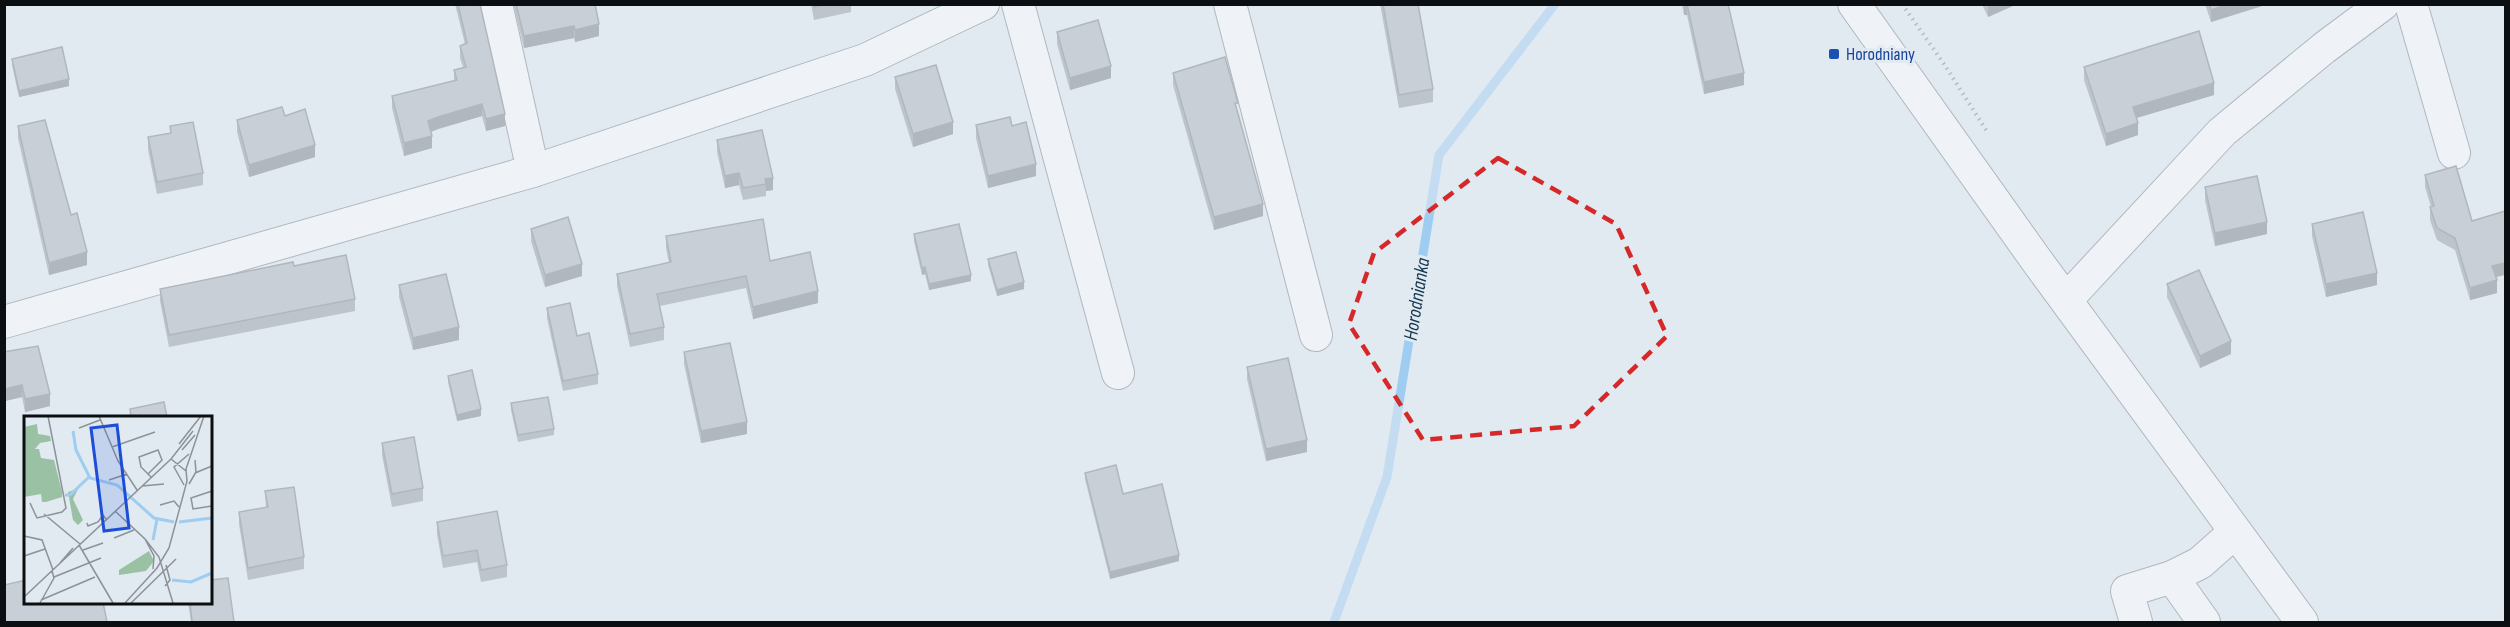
<svg xmlns="http://www.w3.org/2000/svg" width="2510" height="627" font-family="'Sofia Sans Condensed',sans-serif">
<style>
.lines{fill:none;stroke-linecap:round;stroke-linejoin:round}
.stream{stroke:#9ecdf1;stroke-width:9}
.minor-casing{stroke:#737b81;stroke-width:34}
.path{stroke:#7e8489;stroke-width:4;stroke-dasharray:1.5 4.5;stroke-linecap:butt}
.minor{stroke:#fff;stroke-width:32}
.wall{fill:#90979d}
.shaded-wall{fill:#767b80}
.building{fill:#a8b0b7;stroke:#767b80;stroke-width:1.5}
.marked{fill:none;stroke:#d62828;stroke-width:4.5;stroke-dasharray:12 8;stroke-linejoin:round}
.transit-dot{fill:#1a4fb4;stroke:#e1e9f1;stroke-width:2}
.labels{text-anchor:middle;stroke-width:6;stroke-linejoin:round;paint-order:stroke}
.transit-label{font-size:18px;fill:#164399;stroke:#e1e9f1;text-anchor:start}
.water-label{font-size:20px;font-style:italic;fill:#12374f;stroke:#e1e9f1}
.inset-river{fill:none;stroke:#9ecdf1;stroke-width:3}
.inset-road{fill:none;stroke:#8c9297;stroke-width:1.5}
.view{fill:#1d4ed8;fill-opacity:0.15;stroke:#1d4ed8;stroke-width:3}
.inset-edge{fill:none;stroke:#0c0f11;stroke-width:3}
</style>
<rect width="100%" height="100%" fill="#e1e9f1"/>
<g class="lines">
<path class="stream" d="M 1334,622 L 1387,477 L 1439,155 L 1555,4"/>
<defs>
<g id="minor">
<path d="M 496,4 L 533,171"/>
<path d="M 1018,4 L 1118,373"/>
<path d="M 1230,4 L 1316,335"/>
<path d="M 1854,4 L 2037,261 L 2302,622"/>
<path d="M 2411,4 L 2454,153"/>
<path d="M 2066,300 L 2222,132 L 2324,48 L 2383,4"/>
<path d="M 4,322 L 533,171 L 865,60 L 983,4"/>
<path d="M 2172,577 L 2204,622"/>
<path d="M 2136,622 L 2127,591 L 2172,577 L 2200,563 L 2235,532"/>
</g>
</defs>
<use href="#minor" class="minor-casing"/>
<path class="path" d="M 1902,4 L 1944,64 L 1988,133"/>
<use href="#minor" class="minor"/>
</g>
<g class="wall">
<path d="M 455,4 L 480,4 L 505,126 L 486,131 L 482,116 L 438,129 L 431,132 L 432,148 L 404,156 L 392,108 L 392,96 L 454,81 L 454,70 L 463,67 L 460,58 L 460,46 L 465,44 Z"/>
<path d="M 513,4 L 595,4 L 599,36 L 575,42 L 574,38 L 524,48 Z"/>
<path d="M 811,4 L 851,4 L 851,12 L 814,20 Z"/>
<path d="M 1380,4 L 1418,4 L 1433,89 L 1433,102 L 1399,108 Z"/>
<path d="M 1682,4 L 1728,4 L 1744,85 L 1704,94 L 1687,15 L 1684,15 Z"/>
<path d="M 1982,4 L 2017,4 L 1988,17 Z"/>
<path d="M 2205,4 L 2262,4 L 2262,6 L 2211,22 Z"/>
<path d="M 1057,32 L 1111,78 L 1070,90 L 1057,44 Z"/>
<path d="M 12,59 L 69,86 L 19,97 L 12,65 Z"/>
<path d="M 2084,67 L 2214,95 L 2136,118 L 2138,135 L 2106,146 L 2084,80 Z"/>
<path d="M 1173,73 L 1238,113 L 1263,216 L 1214,230 L 1173,85 Z"/>
<path d="M 895,77 L 953,134 L 913,147 L 895,89 Z"/>
<path d="M 285,116 L 315,157 L 249,177 L 237,132 L 237,120 Z"/>
<path d="M 976,125 L 1012,126 L 1036,176 L 988,188 L 976,138 Z"/>
<path d="M 18,126 L 71,215 L 87,265 L 49,275 L 18,138 Z"/>
<path d="M 170,126 L 203,173 L 203,185 L 157,194 L 148,150 L 148,137 L 170,133 Z"/>
<path d="M 717,140 L 773,190 L 766,191 L 766,196 L 743,200 L 739,185 L 725,188 L 717,152 Z"/>
<path d="M 2425,175 L 2472,221 L 2496,277 L 2497,293 L 2470,300 L 2455,250 L 2437,240 L 2430,220 L 2430,207 L 2431,207 L 2425,187 Z"/>
<path d="M 2205,187 L 2267,234 L 2215,246 L 2205,200 Z"/>
<path d="M 2312,224 L 2377,285 L 2326,297 L 2312,236 Z"/>
<path d="M 531,229 L 582,276 L 545,287 L 531,241 Z"/>
<path d="M 914,234 L 971,281 L 929,290 L 925,274 L 922,275 L 914,241 Z"/>
<path d="M 666,236 L 770,261 L 818,303 L 753,319 L 746,288 L 660,306 L 664,327 L 664,340 L 630,347 L 617,286 L 617,274 L 669,263 L 666,248 Z"/>
<path d="M 988,259 L 1024,289 L 997,296 L 988,265 Z"/>
<path d="M 294,266 L 355,299 L 355,311 L 169,347 L 160,301 L 160,289 Z"/>
<path d="M 2167,284 L 2231,354 L 2200,368 L 2167,297 Z"/>
<path d="M 399,285 L 459,340 L 413,350 L 399,297 Z"/>
<path d="M 547,308 L 577,336 L 598,374 L 598,384 L 563,391 L 547,318 Z"/>
<path d="M 4,352 L 50,406 L 25,412 L 22,397 L 5,401 Z"/>
<path d="M 684,352 L 747,434 L 701,443 L 684,364 Z"/>
<path d="M 1247,367 L 1307,452 L 1266,461 L 1247,379 Z"/>
<path d="M 448,376 L 481,416 L 457,421 L 448,382 Z"/>
<path d="M 511,403 L 554,429 L 554,435 L 518,442 L 511,410 Z"/>
<path d="M 382,443 L 423,488 L 423,501 L 392,507 L 382,455 Z"/>
<path d="M 1085,473 L 1123,494 L 1179,561 L 1110,579 L 1085,479 Z"/>
<path d="M 265,491 L 304,557 L 304,569 L 248,580 L 239,524 L 239,512 L 266,508 Z"/>
<path d="M 437,522 L 507,565 L 507,577 L 481,582 L 477,562 L 443,568 L 437,534 Z"/>
<path d="M 188,602 L 210,602 L 234,622 L 191,622 Z"/>
</g>
<g class="shaded-wall">
<rect x="1684" y="4" width="3" height="11"/>
<path d="M 1990,4 L 2017,4 L 1988,17 L 1988,5 Z"/>
<path d="M 2229,4 L 2262,4 L 2262,6 L 2211,22 L 2211,10 Z"/>
<path d="M 599,24 L 599,36 L 575,42 L 575,30 Z"/>
<path d="M 574,26 L 574,38 L 524,48 L 524,36 Z"/>
<path d="M 1111,66 L 1111,78 L 1070,90 L 1070,78 Z"/>
<path d="M 1744,73 L 1744,85 L 1704,94 L 1704,82 Z"/>
<path d="M 69,79 L 69,86 L 19,97 L 19,91 Z"/>
<path d="M 2214,83 L 2214,95 L 2133,119 L 2133,107 Z"/>
<path d="M 482,104 L 482,116 L 438,129 L 428,133 L 428,121 L 438,117 Z"/>
<path d="M 505,114 L 505,126 L 486,131 L 486,119 Z"/>
<path d="M 953,122 L 953,134 L 913,147 L 913,134 Z"/>
<path d="M 2138,123 L 2138,135 L 2106,146 L 2106,134 Z"/>
<path d="M 432,136 L 432,148 L 404,156 L 404,143 Z"/>
<path d="M 315,145 L 315,157 L 249,177 L 249,165 Z"/>
<path d="M 1036,164 L 1036,176 L 988,188 L 988,176 Z"/>
<path d="M 739,173 L 739,185 L 725,188 L 725,176 Z"/>
<path d="M 773,178 L 773,190 L 766,191 L 765,179 Z"/>
<path d="M 1263,204 L 1263,216 L 1214,230 L 1214,217 Z"/>
<path d="M 2267,222 L 2267,234 L 2215,246 L 2215,233 Z"/>
<path d="M 87,252 L 87,265 L 49,275 L 49,263 Z"/>
<path d="M 2505,263 L 2505,275 L 2492,278 L 2492,266 Z"/>
<path d="M 582,264 L 582,276 L 545,287 L 545,275 Z"/>
<path d="M 925,267 L 925,274 L 922,275 L 922,268 Z"/>
<path d="M 2377,273 L 2377,285 L 2326,297 L 2326,284 Z"/>
<path d="M 971,275 L 971,281 L 929,290 L 929,284 Z"/>
<path d="M 2497,280 L 2497,293 L 2470,300 L 2470,288 Z"/>
<path d="M 1024,282 L 1024,289 L 997,296 L 997,290 Z"/>
<path d="M 818,291 L 818,303 L 753,319 L 753,307 Z"/>
<path d="M 459,327 L 459,340 L 413,350 L 413,338 Z"/>
<path d="M 2231,341 L 2231,354 L 2200,368 L 2200,356 Z"/>
<path d="M 22,385 L 22,397 L 5,401 L 5,389 Z"/>
<path d="M 50,394 L 50,406 L 25,412 L 25,399 Z"/>
<path d="M 481,409 L 481,416 L 457,421 L 457,415 Z"/>
<path d="M 747,422 L 747,434 L 701,443 L 701,431 Z"/>
<path d="M 1307,440 L 1307,452 L 1266,461 L 1266,449 Z"/>
<path d="M 1179,555 L 1179,561 L 1110,579 L 1110,572 Z"/>
</g>
<g class="building">
<path d="M 458,4 L 480,4 L 505,114 L 486,119 L 482,104 L 438,117 L 428,121 L 432,136 L 404,143 L 392,96 L 457,80 L 454,70 L 466,67 L 460,46 L 467,43 Z"/>
<path d="M 516,4 L 595,4 L 599,24 L 575,30 L 574,26 L 524,36 Z"/>
<path d="M 814,4 L 829,4 L 814,7 Z"/>
<path d="M 1383,4 L 1418,4 L 1433,89 L 1399,95 Z"/>
<path d="M 1687,4 L 1728,4 L 1744,73 L 1704,82 Z"/>
<path d="M 2209,4 L 2229,4 L 2211,10 Z"/>
<path d="M 1098,20 L 1111,66 L 1070,78 L 1057,32 Z"/>
<path d="M 2199,31 L 2214,83 L 2133,107 L 2138,123 L 2106,134 L 2084,67 Z"/>
<path d="M 62,47 L 69,79 L 19,91 L 12,59 Z"/>
<path d="M 1225,57 L 1238,103 L 1235,103 L 1263,204 L 1214,217 L 1173,73 Z"/>
<path d="M 936,65 L 953,122 L 913,134 L 895,77 Z"/>
<path d="M 282,107 L 285,116 L 305,109 L 315,145 L 249,165 L 237,120 Z"/>
<path d="M 1010,117 L 1012,126 L 1026,122 L 1036,164 L 988,176 L 976,125 Z"/>
<path d="M 45,120 L 71,215 L 77,213 L 87,252 L 49,263 L 18,126 Z"/>
<path d="M 193,122 L 203,173 L 157,182 L 148,137 L 171,133 L 170,126 Z"/>
<path d="M 762,130 L 773,178 L 765,179 L 766,184 L 743,188 L 739,173 L 725,176 L 717,140 Z"/>
<path d="M 2456,166 L 2472,221 L 2505,211 L 2505,263 L 2492,266 L 2497,280 L 2470,288 L 2455,238 L 2437,228 L 2430,207 L 2434,206 L 2425,175 Z"/>
<path d="M 2257,176 L 2267,222 L 2215,233 L 2205,187 Z"/>
<path d="M 2363,212 L 2377,273 L 2326,284 L 2312,224 Z"/>
<path d="M 568,217 L 582,264 L 545,275 L 531,229 Z"/>
<path d="M 763,219 L 770,261 L 810,252 L 818,291 L 753,307 L 746,276 L 657,294 L 664,327 L 630,334 L 617,274 L 671,262 L 666,236 Z"/>
<path d="M 959,224 L 971,275 L 929,284 L 925,267 L 922,268 L 914,234 Z"/>
<path d="M 1016,252 L 1024,282 L 997,290 L 988,259 Z"/>
<path d="M 346,255 L 355,299 L 169,335 L 160,289 L 293,262 L 294,266 Z"/>
<path d="M 2199,270 L 2231,341 L 2200,356 L 2167,284 Z"/>
<path d="M 446,274 L 459,327 L 413,338 L 399,285 Z"/>
<path d="M 570,303 L 577,336 L 589,333 L 598,374 L 563,381 L 547,308 Z"/>
<path d="M 730,343 L 747,422 L 701,431 L 684,352 Z"/>
<path d="M 38,346 L 50,394 L 25,399 L 22,385 L 5,389 L 4,352 Z"/>
<path d="M 1288,358 L 1307,440 L 1266,449 L 1247,367 Z"/>
<path d="M 472,370 L 481,409 L 457,415 L 448,376 Z"/>
<path d="M 548,397 L 554,429 L 518,435 L 511,403 Z"/>
<path d="M 164,402 L 167,417 L 131,417 L 130,409 Z"/>
<path d="M 414,437 L 423,488 L 392,494 L 382,443 Z"/>
<path d="M 1116,465 L 1123,494 L 1162,484 L 1179,555 L 1110,572 L 1085,473 Z"/>
<path d="M 294,487 L 304,557 L 248,568 L 239,512 L 268,507 L 265,491 Z"/>
<path d="M 497,511 L 507,565 L 481,570 L 477,550 L 443,556 L 437,522 Z"/>
<path d="M 228,578 L 234,622 L 192,622 L 190,602 L 210,602 L 210,580 Z"/>
<path d="M 26,580 L 26,602 L 103,602 L 107,622 L 4,622 L 4,585 Z"/>
</g>
<path d="M0 0H2510V627H0ZM 1498,158 L 1616,224 L 1667,336 L 1574,426 L 1423,440 L 1349,324 L 1374,253 Z" fill="#e1e9f1" fill-opacity=".55" fill-rule="evenodd"/>
<path class="marked" d="M 1498,158 L 1616,224 L 1667,336 L 1574,426 L 1423,440 L 1349,324 L 1374,253 Z"/>
<rect class="transit-dot" x="1828" y="48" width="12" height="12" rx="3"/>
<g class="labels">
<g class="transit-label">
<text x="1846" y="60">Horodniany</text>
</g>
<g class="water-label">
<text transform="translate(1416 299) rotate(-81)" y="7">Horodnianka</text>
</g>
</g>
<g transform="translate(24 416)">
<rect width="188" height="188" fill="#e1e9f1"/>
<path d="M 13,8 L 14,18 L 26,20 L 27,25 L 16,27 L 11,33 L 15,33 L 17,42 L 30,44 L 38,76 L 38,81 L 22,86 L 18,86 L 17,78 L 0,81 L 0,11 ZM 54,73 L 49,83 L 59,104 L 54,109 L 49,104 L 44,76 ZM 125,135 L 130,145 L 122,155 L 95,159 L 95,154 Z" fill="#9bc1a4"/>
<path class="inset-river" d="M 49,15 L 52,34 L 66,62 L 93,69 L 130,102 L 150,106M 41,79 L 46,79 L 65,61M 155,106 L 188,102M 129,124 L 133,103M 148,164 L 167,166 L 188,157"/>
<path class="inset-road" d="M 75,0 L 94,45 L 113,74M 55,12 L 76,4M 155,28 L 177,0M 88,31 L 131,16M 158,34 L 171,19M 147,43 L 162,55M 171,57 L 188,50M 124,58 L 138,44 L 134,34 L 115,41 L 117,51 L 127,61M 85,64 L 103,58M 165,68 L 172,56 L 171,44M 160,69 L 150,51 L 165,38M 118,70 L 140,68M 188,75 L 167,82 L 169,93 L 188,90M 6,87 L 13,102 L 38,96 L 42,92 L 24,0M 136,89 L 150,85 L 155,91M 91,95 L 121,123 L 130,140 L 129,153M 20,98 L 56,128M 63,107 L 64,110 L 74,106 L 79,99 L 82,103M 0,120 L 18,124 L 29,154M 90,122 L 110,114M 121,123 L 135,141 L 149,187M 55,129 L 89,187M 59,134 L 79,127M 0,140 L 21,133M 36,147 L 49,132M 30,161 L 77,142M 141,170 L 146,164 L 142,149M 0,181 L 147,43 L 169,15M 17,184 L 71,161M 16,187 L 30,162 L 28,155M 101,187 L 133,152 L 145,132 L 163,65 L 162,53 L 180,0M 107,187 L 152,143"/>
<path class="view" d="M 93,9 L 105,112 L 80,115 L 67,12 Z"/>
<rect width="188" height="188" class="inset-edge"/>
</g>
<rect width="2510" height="627" fill="none" stroke="#0c0f11" stroke-width="12"/>
</svg>
